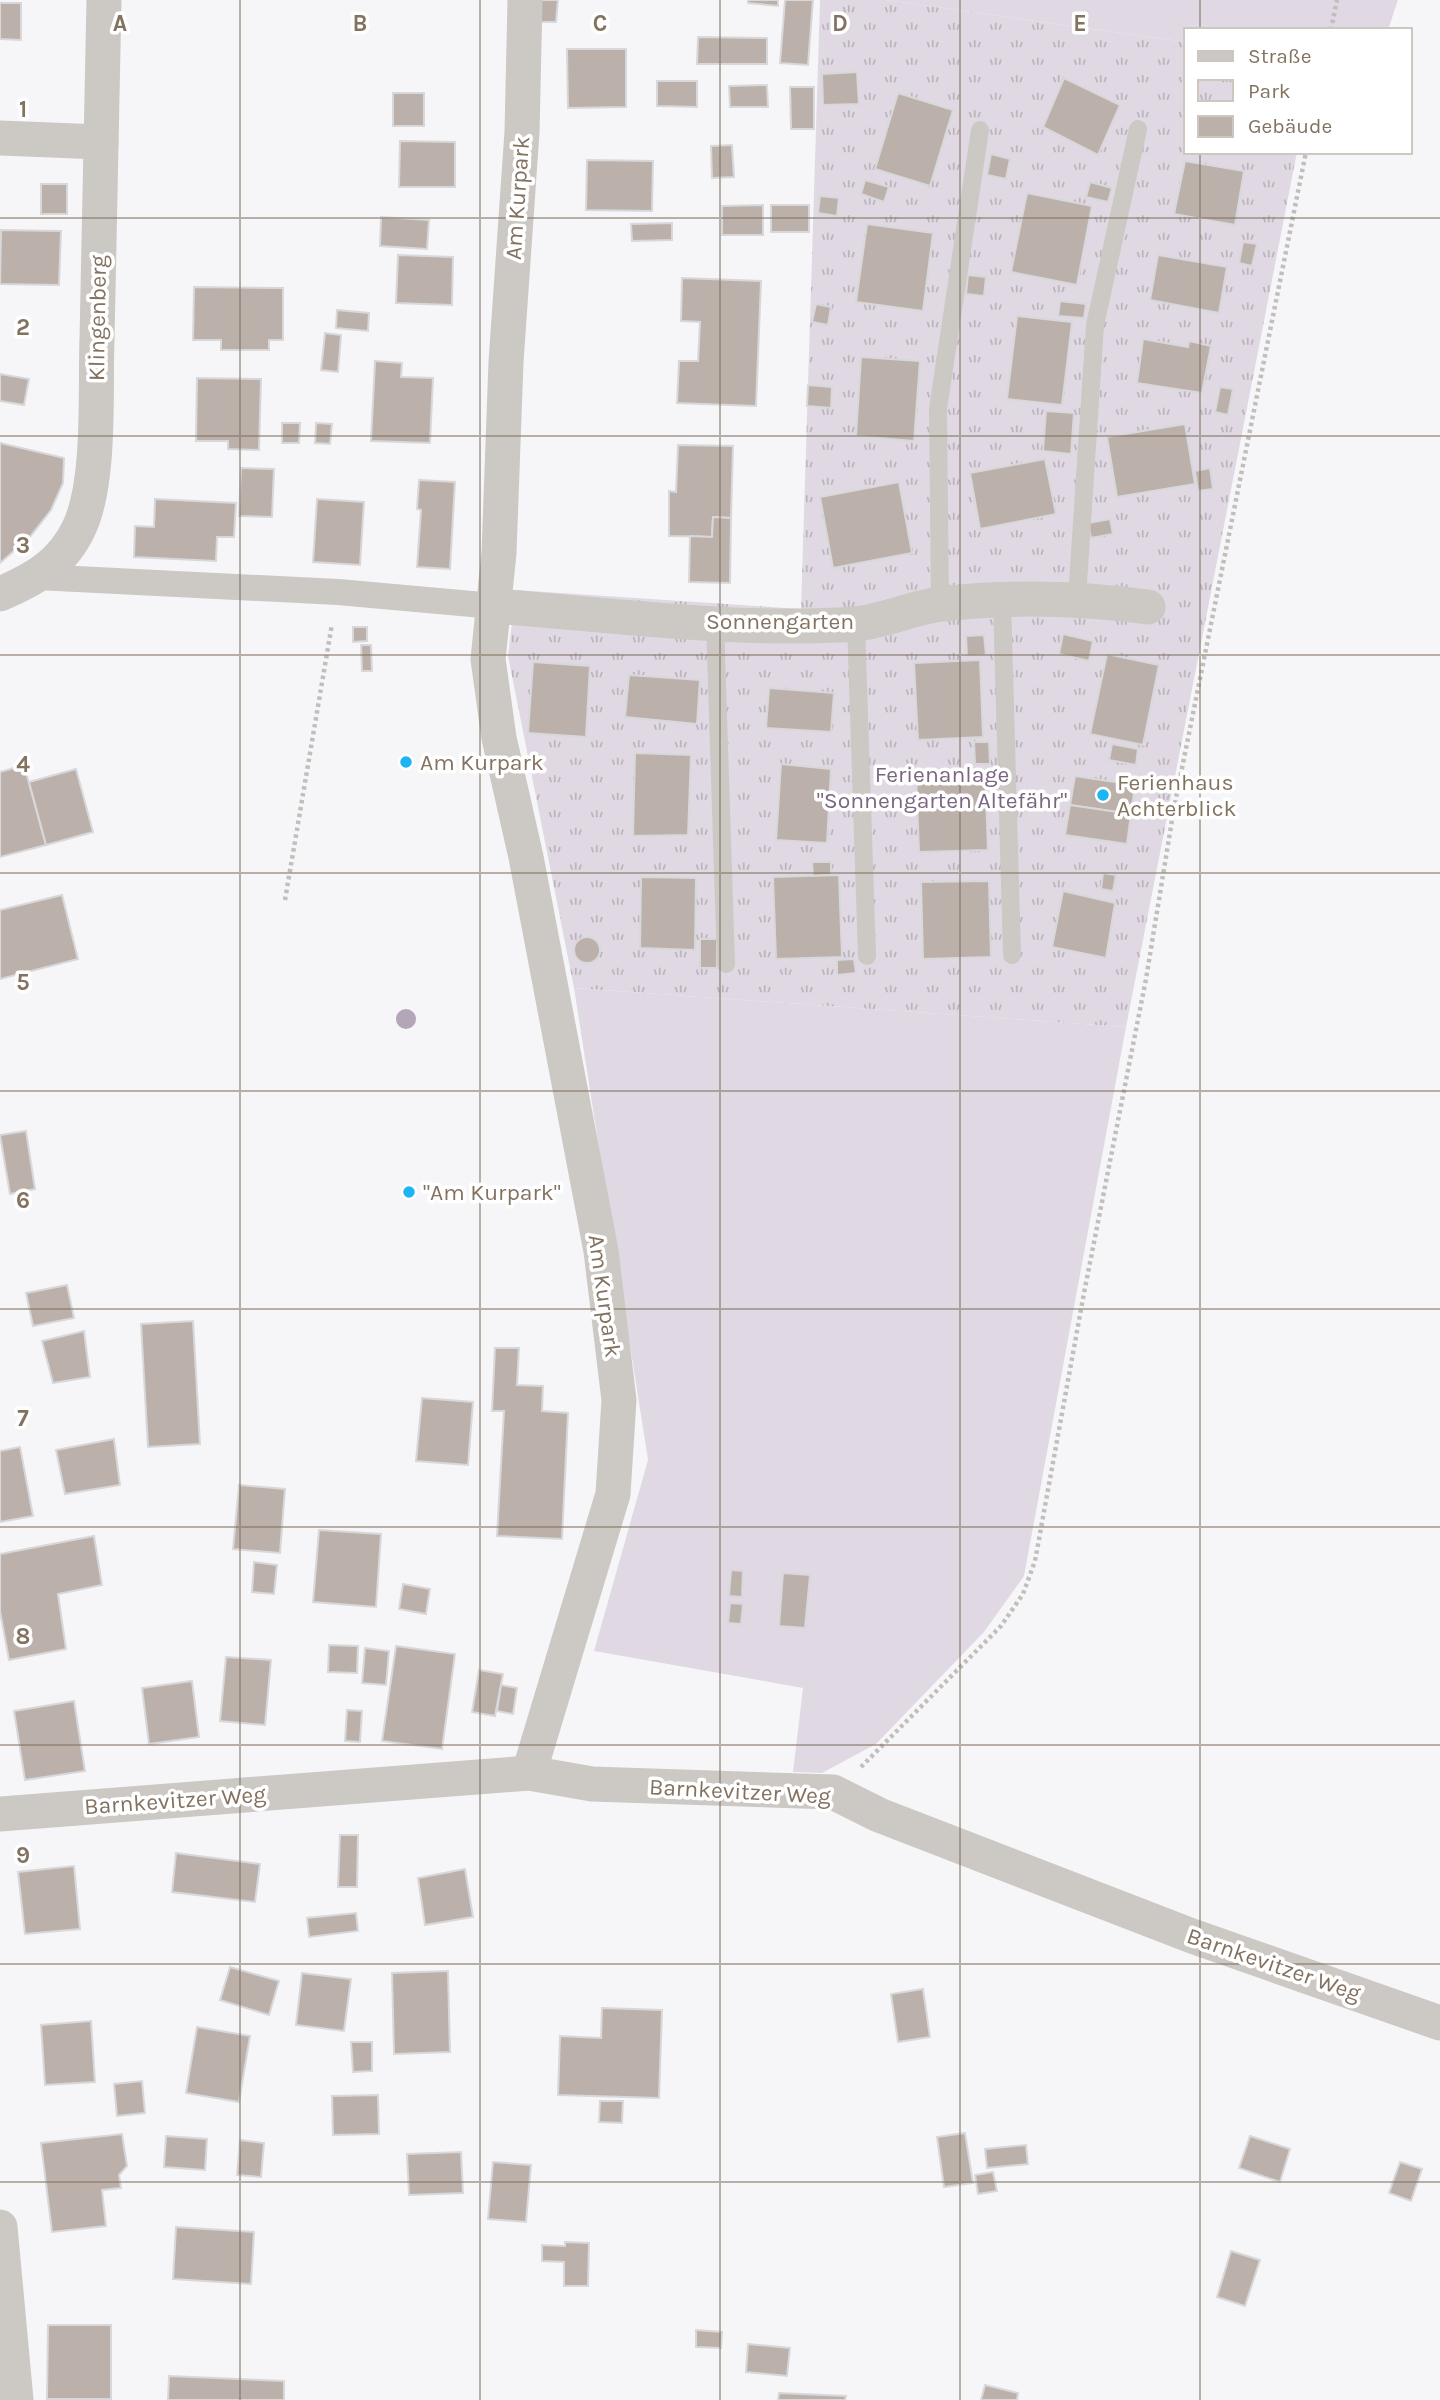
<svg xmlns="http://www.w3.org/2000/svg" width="1440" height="2400" font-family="Karla,sans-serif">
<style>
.grass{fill:#e0d9e3}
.park{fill:url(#park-tufts)}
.building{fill:#bbb1aa;stroke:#d8d8db;stroke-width:2}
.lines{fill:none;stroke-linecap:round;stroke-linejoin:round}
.path{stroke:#c2bebb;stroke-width:4.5;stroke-dasharray:3.5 3.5;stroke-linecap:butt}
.service{stroke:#ccc8c3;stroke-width:18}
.pedestrian{stroke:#ccc8c3;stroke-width:26}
.minor{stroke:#ccc8c3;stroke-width:35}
.tree{fill:#b3a6b6}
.grid{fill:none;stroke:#847261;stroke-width:2;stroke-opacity:0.55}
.poi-dot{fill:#1cb4f3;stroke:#fff;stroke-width:2.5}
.labels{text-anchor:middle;stroke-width:7;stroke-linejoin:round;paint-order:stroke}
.street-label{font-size:23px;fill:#847261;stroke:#fff}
.poi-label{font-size:23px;fill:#847261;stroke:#fff;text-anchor:start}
.park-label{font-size:23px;fill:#7c6580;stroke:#fff}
.grid-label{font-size:23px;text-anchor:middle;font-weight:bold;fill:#847261;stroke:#fff;stroke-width:7;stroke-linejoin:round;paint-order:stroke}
</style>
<defs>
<pattern id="park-tufts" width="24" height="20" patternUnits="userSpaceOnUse" patternTransform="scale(1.75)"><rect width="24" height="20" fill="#e0d9e3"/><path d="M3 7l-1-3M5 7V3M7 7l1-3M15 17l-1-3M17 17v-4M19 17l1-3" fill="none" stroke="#bbb4bb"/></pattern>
</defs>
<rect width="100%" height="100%" fill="#f6f6f9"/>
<g class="grass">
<path d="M 886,0 L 1398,0 L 1388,30 L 1186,30 L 1186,42 Z"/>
<path d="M 574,988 L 1126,1027 L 1024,1576 L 984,1632 L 876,1744 L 822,1773 L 793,1772 L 803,1688 L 594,1651 L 648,1460 Z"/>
</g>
<path class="park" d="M 820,0 L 886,0 L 1186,42 L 1186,152 L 1297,152 L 1126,1027 L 574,988 L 508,656 L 516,590 L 801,609 Z"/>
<g class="building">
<path d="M 540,0 L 558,0 L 556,22 L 539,22 Z"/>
<path d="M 748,0 L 778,0 L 778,6 L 748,3 Z"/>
<path d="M 785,0 L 813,0 L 808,65 L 780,63 Z"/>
<path d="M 0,3 L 21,3 L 21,40 L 0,39 Z"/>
<path d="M 698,37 L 767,38 L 767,64 L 697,64 Z"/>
<path d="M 567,49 L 626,49 L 626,107 L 568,108 Z"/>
<path d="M 857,72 L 859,104 L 823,105 L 822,74 Z"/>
<path d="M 1064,78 L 1120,105 L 1098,155 L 1043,127 Z"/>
<path d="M 657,81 L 697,81 L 697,107 L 657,106 Z"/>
<path d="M 767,85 L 768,107 L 730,107 L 729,86 Z"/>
<path d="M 790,87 L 814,87 L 814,129 L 791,129 Z"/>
<rect x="393" y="93" width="31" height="33"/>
<path d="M 898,93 L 953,110 L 930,186 L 875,169 Z"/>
<path d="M 400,141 L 455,142 L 455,187 L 399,187 Z"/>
<path d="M 732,145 L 734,177 L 712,178 L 711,146 Z"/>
<path d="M 991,154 L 1010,159 L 1006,179 L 987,175 Z"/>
<path d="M 587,160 L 653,161 L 652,211 L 586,210 Z"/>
<path d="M 1185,161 L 1244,171 L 1235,225 L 1174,214 Z"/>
<path d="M 865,180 L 889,187 L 884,202 L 861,194 Z"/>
<path d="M 1090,182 L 1112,188 L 1108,202 L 1086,197 Z"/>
<rect x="41" y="184" width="26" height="30"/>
<path d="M 1027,193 L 1092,206 L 1077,285 L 1011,272 Z"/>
<path d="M 820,196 L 839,198 L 837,216 L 818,213 Z"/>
<path d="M 763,205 L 763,235 L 722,235 L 722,206 Z"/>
<rect x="771" y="205" width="38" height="27"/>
<path d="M 381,217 L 429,220 L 427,249 L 380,246 Z"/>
<path d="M 672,223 L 672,240 L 632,241 L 631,224 Z"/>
<path d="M 867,224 L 933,233 L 923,311 L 856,302 Z"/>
<path d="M 1,230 L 61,231 L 59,285 L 0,284 Z"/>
<path d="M 1243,242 L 1257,244 L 1252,266 L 1239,263 Z"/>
<path d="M 398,255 L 453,257 L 452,305 L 396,303 Z"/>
<path d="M 1158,255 L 1227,267 L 1219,313 L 1150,300 Z"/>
<path d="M 968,275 L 986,277 L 984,296 L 966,294 Z"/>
<path d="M 682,278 L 761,281 L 756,406 L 677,403 L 679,361 L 698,361 L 700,322 L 681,321 Z"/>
<path d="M 194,287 L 283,288 L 283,340 L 269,340 L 269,350 L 221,350 L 221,340 L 193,340 Z"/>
<path d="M 1060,301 L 1086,304 L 1084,318 L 1058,316 Z"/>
<path d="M 816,304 L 831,307 L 828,325 L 812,322 Z"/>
<path d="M 337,310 L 369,313 L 368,331 L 336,328 Z"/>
<path d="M 1017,316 L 1072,322 L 1062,405 L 1007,399 Z"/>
<path d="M 325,333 L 341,335 L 338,372 L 321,370 Z"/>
<path d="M 1143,339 L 1188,347 L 1189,341 L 1211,346 L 1202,393 L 1137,383 Z"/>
<path d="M 861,357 L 920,361 L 914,441 L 856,436 Z"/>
<path d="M 375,361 L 402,363 L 401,377 L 433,378 L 430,443 L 371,441 Z"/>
<path d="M 0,374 L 29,379 L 24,405 L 0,401 Z"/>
<path d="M 197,378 L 261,379 L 259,450 L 228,449 L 228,441 L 196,441 Z"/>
<path d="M 808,385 L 832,387 L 831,408 L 807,406 Z"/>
<path d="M 1220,387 L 1233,389 L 1228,415 L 1215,412 Z"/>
<path d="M 1046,411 L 1074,413 L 1071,454 L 1043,451 Z"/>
<path d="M 282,423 L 300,423 L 299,443 L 282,443 Z"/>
<path d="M 316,423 L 332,424 L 330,444 L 315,443 Z"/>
<path d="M 1185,424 L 1195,484 L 1117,497 L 1107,437 Z"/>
<path d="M 0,443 L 64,458 L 63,483 L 51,510 L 29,538 L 0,563 Z"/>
<path d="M 678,445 L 733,446 L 731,518 L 713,517 L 712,537 L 669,536 L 669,491 L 676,492 Z"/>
<path d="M 1045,459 L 1056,514 L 980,529 L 970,473 Z"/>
<path d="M 241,468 L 274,469 L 272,517 L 239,516 Z"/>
<path d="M 1210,468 L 1213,489 L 1198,491 L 1195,471 Z"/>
<path d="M 419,480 L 455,482 L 450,569 L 417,567 L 421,510 L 417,509 Z"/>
<path d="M 899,482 L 912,553 L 833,568 L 820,497 Z"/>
<path d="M 155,499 L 236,503 L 234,537 L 217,537 L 216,561 L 134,557 L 135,526 L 154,527 Z"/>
<path d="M 317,499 L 364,502 L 360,565 L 313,562 Z"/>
<path d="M 713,517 L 731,518 L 730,583 L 689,582 L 690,536 L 712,537 Z"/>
<path d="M 1110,519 L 1113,534 L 1091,538 L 1088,523 Z"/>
<path d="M 353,627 L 367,627 L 367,641 L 353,642 Z"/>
<path d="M 1063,634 L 1093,641 L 1089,661 L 1059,654 Z"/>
<path d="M 984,635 L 986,655 L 967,656 L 966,636 Z"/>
<path d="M 361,645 L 371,645 L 372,671 L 362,671 Z"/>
<path d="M 1107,654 L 1159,665 L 1143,745 L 1090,734 Z"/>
<path d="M 980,660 L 983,737 L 918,740 L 914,663 Z"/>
<path d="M 533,662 L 590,666 L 586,737 L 528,733 Z"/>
<path d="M 629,675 L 700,680 L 697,724 L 625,717 Z"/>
<path d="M 769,688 L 834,693 L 831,732 L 766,728 Z"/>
<path d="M 974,742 L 989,742 L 990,764 L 975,764 Z"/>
<path d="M 1112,744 L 1138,749 L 1136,765 L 1109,760 Z"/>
<path d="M 635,753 L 691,755 L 688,835 L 633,836 Z"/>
<path d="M 781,764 L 831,769 L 827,843 L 776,840 Z"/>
<path d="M 24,765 L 46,845 L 0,857 L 0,772 Z"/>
<path d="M 76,769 L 93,832 L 46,845 L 29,782 Z"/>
<path d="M 985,770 L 988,850 L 919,852 L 916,772 Z"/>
<path d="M 1075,776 L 1135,785 L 1131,814 L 1070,805 Z"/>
<path d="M 1070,805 L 1131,814 L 1127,844 L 1065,835 Z"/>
<path d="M 812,862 L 831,862 L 831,875 L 813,876 Z"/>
<path d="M 1103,873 L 1116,875 L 1113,891 L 1101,889 Z"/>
<path d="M 839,875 L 842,957 L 776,959 L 773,877 Z"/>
<path d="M 641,877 L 696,878 L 695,950 L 640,948 Z"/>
<path d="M 989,881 L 991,957 L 923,959 L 921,882 Z"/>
<path d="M 1063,891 L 1115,903 L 1106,958 L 1052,947 Z"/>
<path d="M 62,895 L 78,959 L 0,979 L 0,910 Z"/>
<circle cx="587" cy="950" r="13"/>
<rect x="700" y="939" width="17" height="29"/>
<path d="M 854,959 L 856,973 L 837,975 L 837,960 Z"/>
<path d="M 26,1131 L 35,1189 L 10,1194 L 0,1135 Z"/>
<path d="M 67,1285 L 74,1318 L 33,1326 L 26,1293 Z"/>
<path d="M 193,1321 L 200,1444 L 148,1447 L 141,1324 Z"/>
<path d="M 84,1331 L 90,1377 L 53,1383 L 42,1341 Z"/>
<path d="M 495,1348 L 519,1348 L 517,1385 L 543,1386 L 542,1411 L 568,1413 L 562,1539 L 497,1536 L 504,1411 L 492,1411 Z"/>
<path d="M 422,1398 L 473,1402 L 468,1465 L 416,1461 Z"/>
<path d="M 114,1439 L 120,1485 L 65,1494 L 56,1450 Z"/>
<path d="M 20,1447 L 33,1516 L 0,1522 L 0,1451 Z"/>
<path d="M 239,1485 L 285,1489 L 280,1553 L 233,1549 Z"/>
<path d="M 319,1530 L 381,1534 L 376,1607 L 313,1602 Z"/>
<path d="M 94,1536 L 102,1585 L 58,1594 L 66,1649 L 9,1660 L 0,1611 L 0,1554 Z"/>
<path d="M 254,1562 L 277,1565 L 274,1594 L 252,1592 Z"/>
<path d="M 731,1570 L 743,1571 L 742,1597 L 729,1596 Z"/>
<path d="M 783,1573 L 810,1575 L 805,1628 L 779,1626 Z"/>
<path d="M 403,1584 L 430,1589 L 426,1614 L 399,1609 Z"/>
<path d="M 730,1603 L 743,1604 L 741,1624 L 728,1623 Z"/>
<path d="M 329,1645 L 358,1646 L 357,1673 L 328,1672 Z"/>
<path d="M 396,1646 L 455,1654 L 442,1749 L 382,1741 Z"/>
<path d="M 365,1648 L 389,1651 L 386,1685 L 362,1683 Z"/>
<path d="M 226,1657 L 271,1660 L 265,1725 L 220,1721 Z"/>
<path d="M 479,1670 L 503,1674 L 495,1716 L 472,1712 Z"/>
<path d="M 192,1681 L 199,1737 L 149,1744 L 142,1688 Z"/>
<path d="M 501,1685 L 517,1688 L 513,1714 L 497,1711 Z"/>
<path d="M 74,1701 L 85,1771 L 25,1780 L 14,1711 Z"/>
<path d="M 347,1710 L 362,1711 L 360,1742 L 345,1741 Z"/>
<path d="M 340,1835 L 358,1835 L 357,1887 L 338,1887 Z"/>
<path d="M 176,1853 L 260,1864 L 255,1902 L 172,1892 Z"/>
<path d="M 74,1866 L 80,1929 L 25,1934 L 18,1872 Z"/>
<path d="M 465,1869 L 473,1917 L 425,1925 L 418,1878 Z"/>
<path d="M 356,1913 L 358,1931 L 309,1937 L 307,1918 Z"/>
<path d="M 230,1967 L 279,1981 L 269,2015 L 220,2000 Z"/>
<path d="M 448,1971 L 450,2052 L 394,2054 L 392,1973 Z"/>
<path d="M 302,1973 L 351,1979 L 344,2031 L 296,2025 Z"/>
<path d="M 923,1989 L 930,2037 L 898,2042 L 891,1994 Z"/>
<path d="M 602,2008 L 662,2010 L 659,2098 L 558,2095 L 560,2036 L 601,2038 Z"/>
<path d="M 91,2021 L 95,2082 L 45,2085 L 41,2025 Z"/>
<path d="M 197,2027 L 250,2036 L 239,2102 L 186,2093 Z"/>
<path d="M 351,2042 L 372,2042 L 372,2071 L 353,2072 Z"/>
<path d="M 142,2081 L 145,2113 L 117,2116 L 114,2084 Z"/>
<path d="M 378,2095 L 379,2134 L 333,2135 L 332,2096 Z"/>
<path d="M 600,2101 L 623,2101 L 622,2123 L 599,2122 Z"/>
<path d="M 965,2133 L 973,2183 L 944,2187 L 937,2137 Z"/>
<path d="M 122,2134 L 127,2166 L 119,2175 L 121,2188 L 102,2190 L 106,2226 L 52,2232 L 41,2143 Z"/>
<path d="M 166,2136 L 207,2139 L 205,2170 L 164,2167 Z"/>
<path d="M 1250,2136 L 1290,2149 L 1280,2182 L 1239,2168 Z"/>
<path d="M 240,2140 L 264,2143 L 261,2177 L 237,2175 Z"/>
<path d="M 1026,2145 L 1028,2164 L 987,2168 L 985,2149 Z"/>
<path d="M 461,2152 L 463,2193 L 409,2195 L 407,2154 Z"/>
<path d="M 493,2162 L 531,2165 L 526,2222 L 488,2219 Z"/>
<path d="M 1400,2162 L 1422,2169 L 1411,2201 L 1389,2193 Z"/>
<path d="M 993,2172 L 997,2191 L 978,2194 L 975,2175 Z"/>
<path d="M 176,2227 L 254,2232 L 251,2284 L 173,2279 Z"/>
<path d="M 565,2242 L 589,2243 L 588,2286 L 564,2286 L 564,2262 L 542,2261 L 542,2245 L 565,2246 Z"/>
<path d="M 1231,2251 L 1260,2260 L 1245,2306 L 1217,2297 Z"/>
<path d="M 48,2325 L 111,2325 L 111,2399 L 47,2399 Z"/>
<path d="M 696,2330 L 722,2332 L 721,2348 L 696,2347 Z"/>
<path d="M 748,2344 L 790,2348 L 787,2376 L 746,2372 Z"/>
<path d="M 169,2376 L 284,2381 L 284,2400 L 168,2400 Z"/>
<path d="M 985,2385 L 1018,2393 L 1017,2400 L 981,2400 Z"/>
<path d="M 779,2393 L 846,2396 L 845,2400 L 778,2400 Z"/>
</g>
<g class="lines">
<g class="path">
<path d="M 1331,30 L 1337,0"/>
<path d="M 285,900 L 332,624"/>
<path d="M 861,1767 L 1001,1626 L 1023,1594 L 1035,1561 L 1084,1293 L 1146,979 L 1174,808 L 1306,152"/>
</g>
<g class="service">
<path d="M 1077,598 L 1095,325 L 1138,129"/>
<path d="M 1002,601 L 1012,955"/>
<path d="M 940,604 L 938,409 L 980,130"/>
<path d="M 715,622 L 726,964"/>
<path d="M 856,624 L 867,956"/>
</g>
<path class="pedestrian" d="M 37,577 L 338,592 L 494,606"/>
<g class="minor">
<path d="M 525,0 L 522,132 L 506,362 L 499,553 L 488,659 L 499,738 L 526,857 L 601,1251 L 619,1400 L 613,1494 L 529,1773"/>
<path d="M 0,138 L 101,142"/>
<path d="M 0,594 C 35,579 62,564 79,528 C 101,482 95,391 97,339 C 99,226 102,113 104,0"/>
<path d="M 494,606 C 609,615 740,632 854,624 C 884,622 912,607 942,604 C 1011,596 1079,598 1148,607"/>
<path d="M 0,1814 L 529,1773 L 592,1784 L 833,1792 L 879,1815 L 1192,1936 L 1440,2023"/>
<path d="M 0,2227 L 16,2400"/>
</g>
</g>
<circle class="tree" cx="406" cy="1019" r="10"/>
<path class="grid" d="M 240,0 L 240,2400M 480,0 L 480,2400M 720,0 L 720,2400M 960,0 L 960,2400M 1200,0 L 1200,30M 1200,152 L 1200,2400M 0,218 L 1440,218M 0,436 L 1440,436M 0,655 L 1440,655M 0,873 L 1440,873M 0,1091 L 1440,1091M 0,1309 L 1440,1309M 0,1527 L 1440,1527M 0,1745 L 1440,1745M 0,1964 L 1440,1964M 0,2182 L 1440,2182"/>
<g class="poi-dot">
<circle cx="406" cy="762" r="7"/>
<circle cx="1103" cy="795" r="7"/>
<circle cx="409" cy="1192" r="7"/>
</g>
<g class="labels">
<g class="street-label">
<text transform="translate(517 198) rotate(-86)" y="8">Am Kurpark</text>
<text transform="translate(97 318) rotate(-89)" y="8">Klingenberg</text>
<text x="780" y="629">Sonnengarten</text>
<text transform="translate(605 1296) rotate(82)" y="8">Am Kurpark</text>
<text transform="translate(740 1791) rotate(3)" y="8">Barnkevitzer Weg</text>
<text transform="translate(175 1800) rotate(-4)" y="8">Barnkevitzer Weg</text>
<text transform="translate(1274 1964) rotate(19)" y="8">Barnkevitzer Weg</text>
</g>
<g class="poi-label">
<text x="420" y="770">Am Kurpark</text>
<text x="1117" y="790">Ferienhaus<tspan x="1117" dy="26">Achterblick</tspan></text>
<text x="423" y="1200">"Am Kurpark"</text>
</g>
<g class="park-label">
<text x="942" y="782">Ferienanlage<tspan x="942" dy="26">"Sonnengarten Altefähr"</tspan></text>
</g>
</g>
<g class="grid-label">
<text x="120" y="31">A</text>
<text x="360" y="31">B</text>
<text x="600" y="31">C</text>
<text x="840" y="31">D</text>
<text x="1080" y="31">E</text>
<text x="23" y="117">1</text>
<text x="23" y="335">2</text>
<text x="23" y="553">3</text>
<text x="23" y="772">4</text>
<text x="23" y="990">5</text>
<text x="23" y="1208">6</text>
<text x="23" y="1426">7</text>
<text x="23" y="1644">8</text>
<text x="23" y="1863">9</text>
</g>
<rect x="1184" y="28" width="228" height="126" fill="#ffffff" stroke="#cec7c0" stroke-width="2"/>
<rect x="1198" y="51" width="35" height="10" fill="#ccc8c3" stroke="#cec7c0" stroke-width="2"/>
<text x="1248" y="63" font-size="21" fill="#847261">Straße</text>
<rect x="1198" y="80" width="35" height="21" fill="url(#park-tufts)" stroke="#cec7c0" stroke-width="2"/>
<text x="1248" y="98" font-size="21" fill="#847261">Park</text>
<rect x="1198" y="116" width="35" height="21" fill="#bbb1aa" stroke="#cec7c0" stroke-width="2"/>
<text x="1248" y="133" font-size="21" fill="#847261">Gebäude</text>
</svg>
